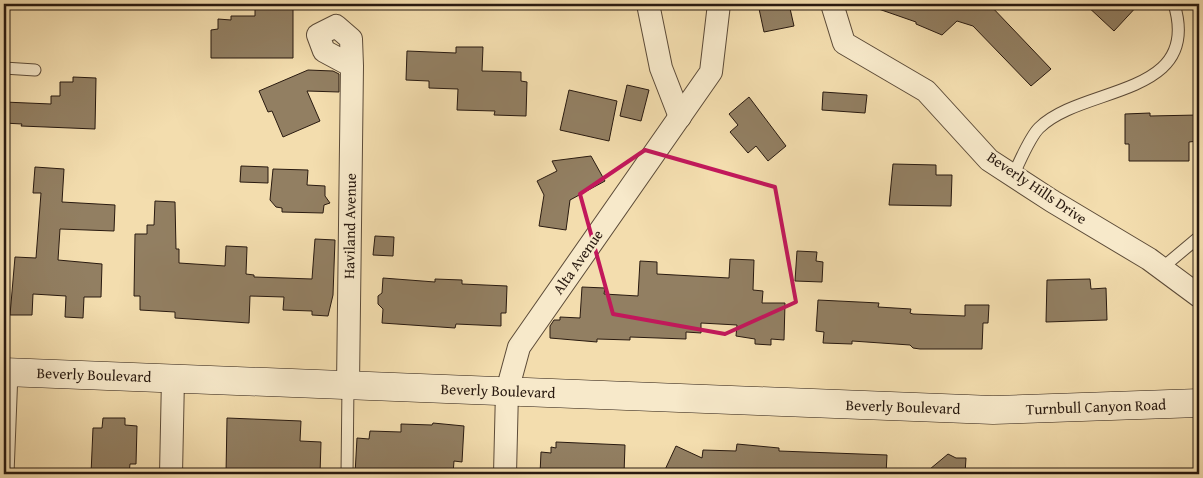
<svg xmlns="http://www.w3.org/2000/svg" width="1203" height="478" font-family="'Gentium Book Plus',serif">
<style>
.building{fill:#927f62;stroke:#291a10}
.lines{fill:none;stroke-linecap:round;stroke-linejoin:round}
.lane-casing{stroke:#5c4b38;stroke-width:13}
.street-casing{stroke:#5c4b38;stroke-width:24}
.secondary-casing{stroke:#291a10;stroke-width:29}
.lane{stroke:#f7e9ca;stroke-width:11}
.street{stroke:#f7e9ca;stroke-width:22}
.secondary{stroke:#f7e9ca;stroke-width:28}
.marked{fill:none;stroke:#c2185b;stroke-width:4;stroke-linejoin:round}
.labels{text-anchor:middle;stroke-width:5;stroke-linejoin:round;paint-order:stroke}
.street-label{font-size:15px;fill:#291a10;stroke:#f7e9ca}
</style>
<rect width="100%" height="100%" fill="#f3ddae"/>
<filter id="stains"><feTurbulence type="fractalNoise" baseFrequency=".004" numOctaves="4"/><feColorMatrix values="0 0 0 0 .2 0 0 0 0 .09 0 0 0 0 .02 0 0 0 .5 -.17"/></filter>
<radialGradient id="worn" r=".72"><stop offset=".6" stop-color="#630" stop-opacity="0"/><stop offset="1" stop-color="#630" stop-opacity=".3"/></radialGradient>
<g class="building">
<path d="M 255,4 L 293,4 L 293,58 L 211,58 L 211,30 L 218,29 L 218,19 L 231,20 L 231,16 L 255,16 Z"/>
<path d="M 758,4 L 789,4 L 794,26 L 764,32 Z"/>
<path d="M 870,4 L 989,4 L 1051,69 L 1031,86 L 973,26 L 957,21 L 942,35 L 916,24 L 916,22 L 870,6 Z"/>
<path d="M 1085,4 L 1139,4 L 1114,31 Z"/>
<path d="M 456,47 L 483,47 L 482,71 L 521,72 L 521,81 L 527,82 L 526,116 L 494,115 L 495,111 L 457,110 L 458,89 L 429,88 L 429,81 L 406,80 L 407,51 L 456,53 Z"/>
<path d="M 308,70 L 333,71 L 339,74 L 339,92 L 307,91 L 320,121 L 283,137 L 272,111 L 268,112 L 259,91 Z"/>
<path d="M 73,77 L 96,78 L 95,129 L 21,126 L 22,124 L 4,123 L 4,102 L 51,104 L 51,96 L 60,96 L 60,82 L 73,82 Z"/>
<path d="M 627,85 L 649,90 L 641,121 L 620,116 Z"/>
<path d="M 569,90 L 617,101 L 609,141 L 560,130 Z"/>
<path d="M 823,92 L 867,95 L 865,113 L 822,110 Z"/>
<path d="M 749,97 L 786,146 L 768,161 L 756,146 L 748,153 L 730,132 L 738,125 L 729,114 Z"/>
<path d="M 1150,113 L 1150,116 L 1198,115 L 1198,141 L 1189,142 L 1189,161 L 1129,161 L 1129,144 L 1125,144 L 1125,114 Z"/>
<path d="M 591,156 L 605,181 L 570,200 L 566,230 L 539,226 L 544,195 L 537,181 L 557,171 L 552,161 Z"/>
<path d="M 893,164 L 936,165 L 936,175 L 952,175 L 951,206 L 889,205 Z"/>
<path d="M 241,166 L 268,167 L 268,183 L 240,182 Z"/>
<path d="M 35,167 L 64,169 L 62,202 L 115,205 L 114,231 L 60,229 L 58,260 L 102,264 L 101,297 L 84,297 L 83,318 L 65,317 L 66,296 L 33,294 L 32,315 L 10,315 L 15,257 L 36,258 L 41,193 L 33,193 Z"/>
<path d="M 273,169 L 308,170 L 307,185 L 325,186 L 325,196 L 330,203 L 324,205 L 323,213 L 282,212 L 282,208 L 276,207 L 270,200 Z"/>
<path d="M 155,201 L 175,202 L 176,249 L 179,249 L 179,263 L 225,266 L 226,246 L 247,247 L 246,274 L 254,275 L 254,277 L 312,279 L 315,239 L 335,240 L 333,295 L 328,316 L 312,315 L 312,311 L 283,310 L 284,297 L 250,296 L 249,323 L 175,318 L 175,312 L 140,310 L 140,296 L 134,296 L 135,234 L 147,234 L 147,225 L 154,225 Z"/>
<path d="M 375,236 L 394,237 L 393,256 L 373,255 Z"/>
<path d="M 797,251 L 817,252 L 816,261 L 823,262 L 822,282 L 795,281 Z"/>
<path d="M 730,259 L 754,260 L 753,290 L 763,291 L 762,303 L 785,303 L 784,340 L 771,339 L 771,345 L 755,344 L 755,339 L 736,336 L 737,325 L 701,323 L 701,333 L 686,332 L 686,339 L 630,337 L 630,340 L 597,339 L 597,342 L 550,338 L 550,326 L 554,320 L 560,320 L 560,317 L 580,318 L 582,287 L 605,288 L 604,294 L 638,296 L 640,261 L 657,262 L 657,274 L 729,278 Z"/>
<path d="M 383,278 L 435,282 L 435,279 L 462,280 L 462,284 L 507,286 L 506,313 L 501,313 L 501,326 L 456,324 L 455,328 L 382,323 L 383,309 L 378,304 L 378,296 L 382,293 Z"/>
<path d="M 1090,279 L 1091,289 L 1106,288 L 1107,320 L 1046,322 L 1047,280 Z"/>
<path d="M 818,300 L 879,303 L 878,307 L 911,309 L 910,313 L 913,314 L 965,316 L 965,305 L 989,305 L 988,323 L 983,323 L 982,349 L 920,349 L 913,348 L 910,345 L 852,341 L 852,344 L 823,343 L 824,332 L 816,331 Z"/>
<path d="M 103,418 L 125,418 L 125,425 L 137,426 L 136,464 L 130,464 L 129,474 L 91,474 L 93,428 L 102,428 Z"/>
<path d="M 227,418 L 301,421 L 300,441 L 321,442 L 320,474 L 226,474 Z"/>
<path d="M 433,423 L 464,426 L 462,462 L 454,461 L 453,474 L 355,474 L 357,438 L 369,439 L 370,431 L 401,432 L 401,424 L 432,425 Z"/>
<path d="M 556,442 L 625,445 L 624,474 L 540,474 L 541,452 L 551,453 L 551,447 L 556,448 Z"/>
<path d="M 737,444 L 779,448 L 779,451 L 887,455 L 886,474 L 663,474 L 676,446 L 702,458 L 703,450 L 736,451 Z"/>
<path d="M 948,454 L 956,458 L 966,458 L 965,474 L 924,474 Z"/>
</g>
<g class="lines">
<defs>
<g id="lane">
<path d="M 4,68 L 35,70"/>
<path d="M 1013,175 C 1020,162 1029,138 1039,128 C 1082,85 1203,98 1174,4"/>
<path d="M 1162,268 L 1199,237"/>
<path d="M 8,474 L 12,372"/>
<path d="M 347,474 L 348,385"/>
</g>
<g id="street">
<path d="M 648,4 L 661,68 L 680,117"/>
<path d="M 832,4 L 844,43 L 926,91 L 989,160 L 1052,201 L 1149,259 L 1199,296"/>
<path d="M 348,385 L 352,66 L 351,39 L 336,26 L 318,35 L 324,51 L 352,66"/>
<path d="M 171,474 L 173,378"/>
<path d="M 505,474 L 507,391 L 519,347 L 711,72 L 719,4"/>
</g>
<path id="secondary" d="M 4,372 L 993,410 L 1199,403"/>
</defs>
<use href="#lane" class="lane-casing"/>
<use href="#street" class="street-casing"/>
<use href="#secondary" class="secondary-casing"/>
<use href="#lane" class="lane"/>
<use href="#street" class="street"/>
<use href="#secondary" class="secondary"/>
</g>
<path class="marked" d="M 645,150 L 775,187 L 796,302 L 725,334 L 613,314 L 580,194 Z"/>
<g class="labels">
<g class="street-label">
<text transform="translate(1037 188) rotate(34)" y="5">Beverly Hills Drive</text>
<text transform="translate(350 226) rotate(-89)" y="5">Haviland Avenue</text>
<text transform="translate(578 262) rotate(-55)" y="5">Alta Avenue</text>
<text transform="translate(94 375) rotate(2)" y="5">Beverly Boulevard</text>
<text transform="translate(498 391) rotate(2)" y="5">Beverly Boulevard</text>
<text transform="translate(903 407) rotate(2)" y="5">Beverly Boulevard</text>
<text transform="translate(1096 407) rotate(-2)" y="5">Turnbull Canyon Road</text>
</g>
</g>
<rect width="1203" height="478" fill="none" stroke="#f3ddae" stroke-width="20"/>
<rect x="5" y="5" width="1193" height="468" fill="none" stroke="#291a10" stroke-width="2.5"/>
<rect x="10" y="10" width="1183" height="458" fill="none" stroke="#291a10"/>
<rect width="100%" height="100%" filter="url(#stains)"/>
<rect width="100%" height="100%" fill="url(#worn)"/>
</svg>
